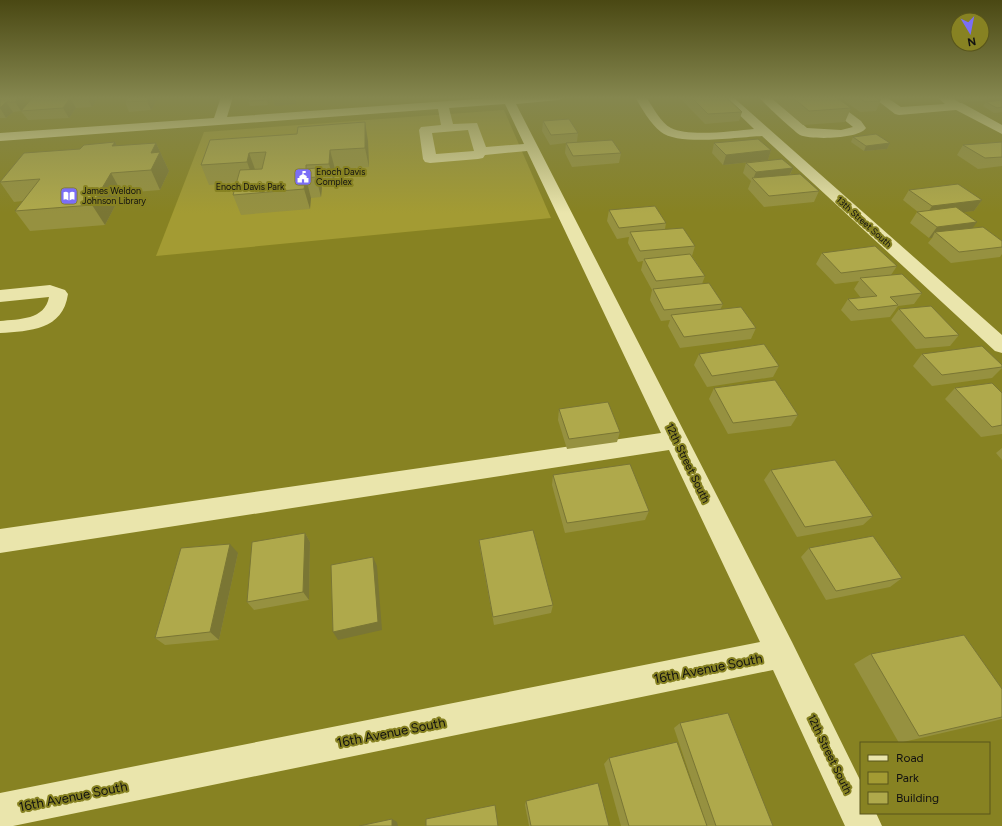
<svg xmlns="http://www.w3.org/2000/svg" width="1002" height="826" font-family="Figtree,sans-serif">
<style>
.green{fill:#a39b33}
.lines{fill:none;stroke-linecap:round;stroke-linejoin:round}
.minor{fill:#eae5ac;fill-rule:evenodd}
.wall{fill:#969140}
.shaded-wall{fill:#7a7634}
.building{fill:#afa94b;stroke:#7a7634}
.labels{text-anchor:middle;stroke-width:4;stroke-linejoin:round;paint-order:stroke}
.far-poi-label{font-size:9px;fill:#111;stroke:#878222;text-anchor:start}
.far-park-label{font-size:9px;fill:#111;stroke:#878222}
.far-street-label{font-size:9px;fill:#111;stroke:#878222}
.street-label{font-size:11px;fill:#111;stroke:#878222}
.near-street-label{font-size:13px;fill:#111;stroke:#878222}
</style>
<rect width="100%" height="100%" fill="#878222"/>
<path class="green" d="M 504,110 L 551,218 L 156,256 L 204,132 Z"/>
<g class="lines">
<g class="minor">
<path d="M 221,97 L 233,97 L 227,117 L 504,97 L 564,97 L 559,100 L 516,104 L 792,642 L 861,782 L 861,813 L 876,813 L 882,826 L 845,826 L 773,670 L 13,826 L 0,826 L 0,793 L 760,642 L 669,450 L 0,553 L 0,529 L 661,433 L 527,151 L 485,155 L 483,158 L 478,159 L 430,163 L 425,162 L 423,159 L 419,130 L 421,127 L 441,125 L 438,109 L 0,141 L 0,133 L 214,118 ZM 505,104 L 524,144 L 486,147 L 477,123 L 453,124 L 449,108 ZM 468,130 L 474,151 L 436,154 L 432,133 Z"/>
<path d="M 635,97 L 646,97 C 653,107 661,123 671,128 C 688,137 734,131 754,129 L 721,97 L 733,97 L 1002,335 L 1002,353 L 995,351 L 762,136 C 739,137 678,146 661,132 C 650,123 642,109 635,97 Z"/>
<path d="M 759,97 L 771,97 L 807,128 L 841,130 L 853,127 L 816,97 L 829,97 L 861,121 L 866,128 C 859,139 812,140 800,135 C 795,132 763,103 759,97 Z"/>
<path d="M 873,97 L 886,97 L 901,107 L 945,104 L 939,99 L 940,97 L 951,97 L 1002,125 L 1002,134 L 956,110 L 899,115 L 895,114 Z"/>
<path d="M 50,285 L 65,290 L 68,294 C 63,330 30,331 0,333 L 0,321 C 19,319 45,320 49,297 L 0,302 L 0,290 Z"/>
</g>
</g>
<g class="wall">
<path d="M 0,97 L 22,97 L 26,105 L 33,97 L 99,97 L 92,107 L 76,108 L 69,118 L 28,120 L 21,111 L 13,112 L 6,118 L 0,118 Z"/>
<path d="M 159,97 L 151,110 L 129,112 L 125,102 Z"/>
<path d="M 249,97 L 270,97 L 268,105 L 250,106 L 248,101 Z"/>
<path d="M 680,97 L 726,97 L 742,112 L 739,121 L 705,124 L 680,98 Z"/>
<path d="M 770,97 L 836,97 L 851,108 L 845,122 L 803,125 Z"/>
<path d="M 839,97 L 882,97 L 876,111 L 860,112 Z"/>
<path d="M 951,97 L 991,97 L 989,100 L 960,103 Z"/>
<path d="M 1002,100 L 1002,112 L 994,113 L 983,106 L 986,102 Z"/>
<path d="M 543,121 L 578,133 L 577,142 L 621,153 L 619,163 L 572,167 L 565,153 L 566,143 L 550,145 L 542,131 Z"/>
<path d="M 853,137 L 890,143 L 887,149 L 864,151 L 851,142 Z"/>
<path d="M 210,140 L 368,141 L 369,167 L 335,169 L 334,183 L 321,184 L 322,188 L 321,197 L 311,198 L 310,209 L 241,215 L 233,195 L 237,182 L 209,185 L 201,165 Z"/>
<path d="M 115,142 L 117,146 L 156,143 L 169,171 L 160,190 L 122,193 L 105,225 L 30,231 L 15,211 L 23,201 L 14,202 L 0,182 L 0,181 Z"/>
<path d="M 1002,142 L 1002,166 L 978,169 L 957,155 L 963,145 Z"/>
<path d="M 714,143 L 771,150 L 768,160 L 723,165 L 712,153 Z"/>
<path d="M 746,163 L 793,168 L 790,175 L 819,191 L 814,202 L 764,207 L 748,189 L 751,181 L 743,173 Z"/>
<path d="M 909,190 L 982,200 L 974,211 L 963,212 L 972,228 L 1002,241 L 1002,254 L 1000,257 L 951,263 L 928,243 L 932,238 L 929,238 L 910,223 L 917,212 L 918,212 L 903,200 Z"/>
<path d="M 609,210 L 666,223 L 665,229 L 695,246 L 692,256 L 705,276 L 702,284 L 723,304 L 720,310 L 756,328 L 751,339 L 680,348 L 668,326 L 670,320 L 661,321 L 650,300 L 652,290 L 641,270 L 643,261 L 638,262 L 628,243 L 629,237 L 617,239 L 607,221 Z"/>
<path d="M 822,253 L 897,266 L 891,275 L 922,293 L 914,304 L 898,306 L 890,317 L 851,321 L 841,310 L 848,299 L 861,298 L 854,289 L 859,281 L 835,284 L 816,264 Z"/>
<path d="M 899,309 L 959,335 L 950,346 L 916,349 L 891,320 Z"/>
<path d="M 699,354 L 779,366 L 773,377 L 707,387 L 694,365 Z"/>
<path d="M 922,354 L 1002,365 L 1002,368 L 992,378 L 932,386 L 913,366 Z"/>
<path d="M 714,388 L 798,415 L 791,426 L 728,434 L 709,399 Z"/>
<path d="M 955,388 L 1002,393 L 1002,434 L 981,437 L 945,399 Z"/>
<path d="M 559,409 L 620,432 L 617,442 L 567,449 L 558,420 Z"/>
<path d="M 1002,448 L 1002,460 L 996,453 Z"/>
<path d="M 771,470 L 873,516 L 863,525 L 797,537 L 764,480 Z"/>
<path d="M 553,475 L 649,511 L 645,520 L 565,533 L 552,485 Z"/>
<path d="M 305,533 L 310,542 L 309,600 L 254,610 L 247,602 Z"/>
<path d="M 479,540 L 553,605 L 551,613 L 494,625 L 480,549 Z"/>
<path d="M 809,548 L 902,578 L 890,587 L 826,600 L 801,557 Z"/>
<path d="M 238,553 L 219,640 L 165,645 L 155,638 Z"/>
<path d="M 871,654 L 1002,717 L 1002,719 L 994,721 L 899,743 L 854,664 Z"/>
<path d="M 680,723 L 773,826 L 707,826 L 674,728 Z"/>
<path d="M 609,758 L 707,826 L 621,826 L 604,764 Z"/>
<path d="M 526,801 L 609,826 L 529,826 L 525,805 Z"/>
</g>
<g class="shaded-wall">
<path d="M 12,97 L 22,97 L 27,106 L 21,111 Z"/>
<path d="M 87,97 L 99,97 L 92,107 Z"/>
<path d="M 149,97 L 159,97 L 151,110 L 147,101 Z"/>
<path d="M 267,97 L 270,97 L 268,105 L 267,100 Z"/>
<path d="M 272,97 L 296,97 L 296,104 L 275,106 Z"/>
<path d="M 70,98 L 76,108 L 69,118 L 63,108 Z"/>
<path d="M 6,102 L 13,112 L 6,118 L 0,108 Z"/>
<path d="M 365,122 L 368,141 L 369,167 L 365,148 Z"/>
<path d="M 115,142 L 125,161 L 112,146 Z"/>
<path d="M 156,143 L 169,171 L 160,190 L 151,170 L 151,153 Z"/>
<path d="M 890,143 L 887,149 L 864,151 L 866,146 Z"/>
<path d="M 330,150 L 335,169 L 334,183 L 329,164 Z"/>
<path d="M 771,150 L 768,160 L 723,165 L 726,155 Z"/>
<path d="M 249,153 L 256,172 L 254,181 L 247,162 Z"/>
<path d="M 317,168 L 322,188 L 321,197 L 316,177 Z"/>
<path d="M 793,168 L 788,178 L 753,179 L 756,172 Z"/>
<path d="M 111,173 L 122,193 L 105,225 L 92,205 Z"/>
<path d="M 306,178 L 311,198 L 310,209 L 304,189 Z"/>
<path d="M 982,200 L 974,211 L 925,217 L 932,206 Z"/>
<path d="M 977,222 L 969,233 L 935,232 L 932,238 L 929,238 L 937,227 Z"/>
<path d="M 305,533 L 310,542 L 309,600 L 303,592 Z"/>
<path d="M 230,544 L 238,553 L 219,640 L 210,632 Z"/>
<path d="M 373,557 L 377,566 L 382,630 L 338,640 L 333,632 Z"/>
<path d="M 392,819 L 397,822 L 398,826 L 392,826 Z"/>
</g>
<g class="building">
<path d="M 0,97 L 19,97 L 15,102 L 6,102 L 0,108 Z"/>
<path d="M 33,97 L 85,97 L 70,98 L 63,108 L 21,111 Z"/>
<path d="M 128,97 L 149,97 L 147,101 L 125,102 Z"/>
<path d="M 249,97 L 267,97 L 267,100 L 248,101 Z"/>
<path d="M 691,97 L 726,97 L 742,112 L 708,114 Z"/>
<path d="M 792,97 L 836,97 L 851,108 L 809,111 Z"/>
<path d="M 858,97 L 875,97 L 880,101 L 865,102 Z"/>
<path d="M 1002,100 L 1002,107 L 997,108 L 986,102 Z"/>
<path d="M 569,119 L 578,133 L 551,135 L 543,121 Z"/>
<path d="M 365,122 L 365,148 L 330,150 L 329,164 L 306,165 L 306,169 L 317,168 L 316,177 L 306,178 L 304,189 L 233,195 L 240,170 L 262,169 L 266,152 L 249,153 L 247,162 L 201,165 L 210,140 L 297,134 L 298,127 Z"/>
<path d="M 876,134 L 890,143 L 866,146 L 853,137 Z"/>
<path d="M 758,139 L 771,150 L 726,155 L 714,143 Z"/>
<path d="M 612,140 L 621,153 L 573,156 L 566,143 Z"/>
<path d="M 115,142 L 112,146 L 156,143 L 151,153 L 160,152 L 151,170 L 111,173 L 92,205 L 15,211 L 40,179 L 0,182 L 24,153 L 80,149 L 84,145 Z"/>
<path d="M 1002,142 L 1002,157 L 985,158 L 963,145 Z"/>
<path d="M 782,159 L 793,168 L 756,172 L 746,163 Z"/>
<path d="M 800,174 L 819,191 L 769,196 L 752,178 Z"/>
<path d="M 958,184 L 982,200 L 932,206 L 909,190 Z"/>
<path d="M 655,206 L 666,223 L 619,228 L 609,210 Z"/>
<path d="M 956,207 L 977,222 L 937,227 L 917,212 Z"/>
<path d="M 983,227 L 1002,241 L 1002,247 L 959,252 L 935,232 Z"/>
<path d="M 683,228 L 695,246 L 640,251 L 630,232 Z"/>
<path d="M 875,246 L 897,266 L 841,273 L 822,253 Z"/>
<path d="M 690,254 L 705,276 L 656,281 L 644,259 Z"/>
<path d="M 902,274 L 922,293 L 890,297 L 898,305 L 858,310 L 848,299 L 877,296 L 860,278 Z"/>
<path d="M 709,283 L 723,304 L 664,310 L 653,289 Z"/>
<path d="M 931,306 L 959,335 L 925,338 L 899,309 Z"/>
<path d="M 741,307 L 756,328 L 684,337 L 671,315 Z"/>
<path d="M 764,344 L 779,366 L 712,376 L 699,354 Z"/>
<path d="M 982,346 L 1002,365 L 1002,367 L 942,375 L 922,354 Z"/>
<path d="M 775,380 L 798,415 L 733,423 L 714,388 Z"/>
<path d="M 992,383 L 1002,393 L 1002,425 L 992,427 L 955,388 Z"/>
<path d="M 608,402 L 620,432 L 569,439 L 559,409 Z"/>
<path d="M 835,460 L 873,516 L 805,527 L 771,470 Z"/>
<path d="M 630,464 L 649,511 L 567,523 L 553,475 Z"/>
<path d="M 533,530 L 553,605 L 493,617 L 479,540 Z"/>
<path d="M 305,533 L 303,592 L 247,602 L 252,542 Z"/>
<path d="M 873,536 L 902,578 L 836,591 L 809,548 Z"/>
<path d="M 230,544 L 210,632 L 155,638 L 181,548 Z"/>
<path d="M 373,557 L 378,622 L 333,632 L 331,565 Z"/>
<path d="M 964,635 L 1002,689 L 1002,717 L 919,736 L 871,654 Z"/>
<path d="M 728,713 L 773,826 L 716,826 L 680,723 Z"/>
<path d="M 677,742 L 707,826 L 629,826 L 609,758 Z"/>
<path d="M 598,783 L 609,826 L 531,826 L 526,801 Z"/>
<path d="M 495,805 L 498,826 L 426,826 L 426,819 Z"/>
<path d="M 392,819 L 392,826 L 359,826 Z"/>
</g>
<linearGradient id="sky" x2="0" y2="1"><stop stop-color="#4a4813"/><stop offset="0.46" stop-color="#85874f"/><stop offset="1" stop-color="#85874f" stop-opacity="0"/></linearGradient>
<rect width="1002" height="213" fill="url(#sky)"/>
<defs>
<symbol id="civic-square" viewBox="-11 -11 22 22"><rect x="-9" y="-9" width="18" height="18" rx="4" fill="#7b6ef6" stroke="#878222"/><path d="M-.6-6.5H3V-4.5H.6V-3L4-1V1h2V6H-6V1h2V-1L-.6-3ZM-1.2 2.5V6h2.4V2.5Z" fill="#fff"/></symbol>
<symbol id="library-square" viewBox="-11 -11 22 22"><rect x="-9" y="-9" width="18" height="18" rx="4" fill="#7b6ef6" stroke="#878222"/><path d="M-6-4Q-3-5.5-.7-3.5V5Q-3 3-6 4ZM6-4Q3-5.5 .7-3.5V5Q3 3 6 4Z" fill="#fff"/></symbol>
</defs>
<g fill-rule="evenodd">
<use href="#civic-square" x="293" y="167" width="20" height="20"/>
<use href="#library-square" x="59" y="186" width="20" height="20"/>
</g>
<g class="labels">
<g class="far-poi-label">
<text x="316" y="175">Enoch Davis<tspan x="316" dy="10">Complex</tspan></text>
<text x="82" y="194">James Weldon<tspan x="82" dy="10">Johnson Library</tspan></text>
</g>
<g class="far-park-label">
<text x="250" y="190">Enoch Davis Park</text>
</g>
<g class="far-street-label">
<text transform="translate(864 222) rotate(42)" y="3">13th Street South</text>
</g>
<g class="street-label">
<text transform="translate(688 463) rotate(64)" y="4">12th Street South</text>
<text transform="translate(830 754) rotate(64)" y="4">12th Street South</text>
</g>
<g class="near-street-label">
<text transform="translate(708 668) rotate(-11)" y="5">16th Avenue South</text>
<text transform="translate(391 732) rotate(-11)" y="5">16th Avenue South</text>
<text transform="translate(73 796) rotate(-11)" y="5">16th Avenue South</text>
</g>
</g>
<rect x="860" y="742" width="130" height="72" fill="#878222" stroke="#58551b"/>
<rect x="868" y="755" width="20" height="6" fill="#eae5ac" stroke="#58551b"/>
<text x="896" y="762" font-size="12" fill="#111111">Road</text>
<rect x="868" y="772" width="20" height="12" fill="#a39b33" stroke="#58551b"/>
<text x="896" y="782" font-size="12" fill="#111111">Park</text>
<rect x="868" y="792" width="20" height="12" fill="#afa94b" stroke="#58551b"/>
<text x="896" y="802" font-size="12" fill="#111111">Building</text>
<g transform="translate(970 32) rotate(170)"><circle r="19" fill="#878222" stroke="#58551b"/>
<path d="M0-3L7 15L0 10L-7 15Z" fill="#7b6ef6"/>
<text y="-6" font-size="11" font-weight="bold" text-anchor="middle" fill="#111111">N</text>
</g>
</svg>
